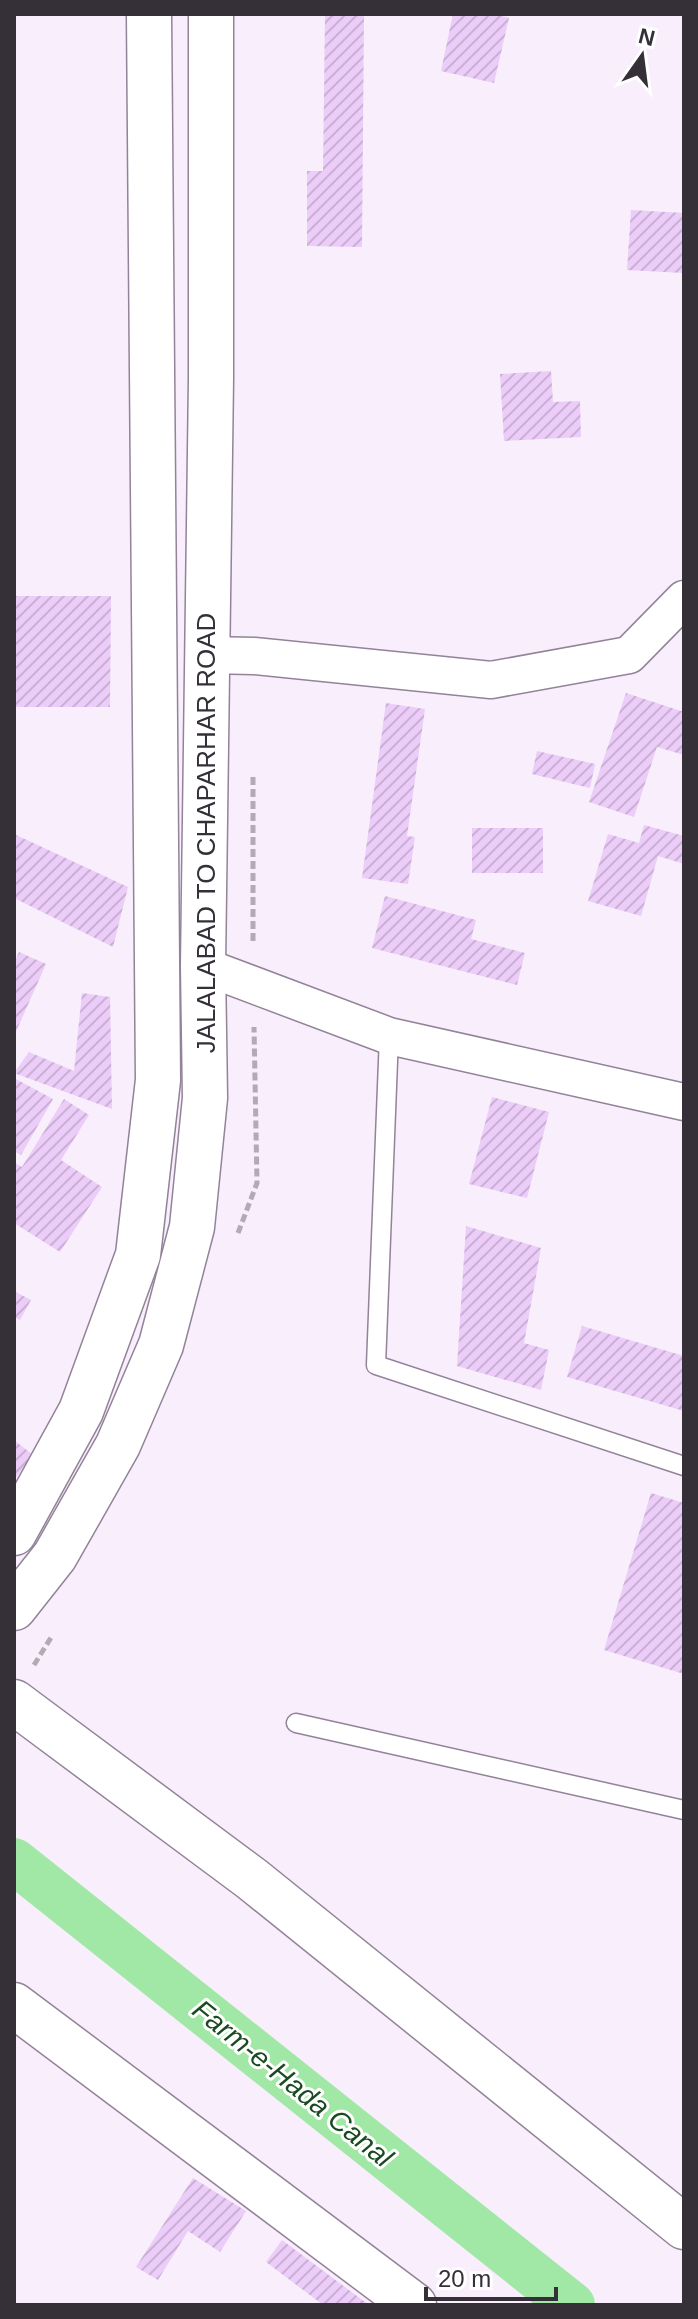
<svg xmlns="http://www.w3.org/2000/svg" width="698" height="2319" font-family="Arial,sans-serif">
<style>
.lines{fill:none;stroke-linecap:round;stroke-linejoin:round}
.canal{stroke:#a1e7a6;stroke-width:46}
.building{fill:url(#building-hatch)}
.lane-casing{stroke:#928398;stroke-width:21}
.street-casing{stroke:#928398;stroke-width:39}
.secondary-casing{stroke:#928398;stroke-width:47}
.primary-casing{stroke:#928398;stroke-width:47}
.path{stroke:#b3aab6;stroke-width:5;stroke-dasharray:8 4;stroke-linecap:butt}
.lane{stroke:#fff;stroke-width:18}
.street{stroke:#fff;stroke-width:36}
.secondary{stroke:#fff;stroke-width:44}
.primary{stroke:#fff;stroke-width:44}
.labels{text-anchor:middle;stroke-width:6;stroke-linejoin:round;paint-order:stroke}
.street-label{font-size:26px;fill:#352f38;stroke:#fff}
.water-label{font-size:28px;font-style:italic;fill:#1a4a21;stroke:#fff}
</style>
<defs>
<pattern id="building-hatch" width="6" height="6" patternUnits="userSpaceOnUse" patternTransform="scale(2)"><rect width="6" height="6" fill="#ecccf8"/><path d="M-1 1l2-2M0 6l6-6M5 7l2-2" fill="none" stroke="#cbb0d5"/></pattern>
</defs>
<rect width="100%" height="100%" fill="#f8eefc"/>
<g class="lines">
<path class="canal" d="M 14,1861 L 572,2305"/>
</g>
<g class="building">
<path d="M 325,14 L 364,14 L 362,247 L 307,246 L 307,171 L 323,171 Z"/>
<path d="M 453,14 L 494,14 L 509,18 L 494,83 L 441,71 Z"/>
<path d="M 631,210 L 684,213 L 684,273 L 627,270 Z"/>
<path d="M 551,371 L 553,402 L 580,401 L 581,437 L 504,441 L 500,374 Z"/>
<path d="M 14,596 L 111,596 L 110,707 L 14,707 Z"/>
<path d="M 626,693 L 684,712 L 684,755 L 657,747 L 634,817 L 589,802 Z"/>
<path d="M 386,703 L 425,709 L 407,836 L 415,837 L 408,884 L 362,878 Z"/>
<path d="M 537,751 L 595,764 L 590,788 L 532,774 Z"/>
<path d="M 644,825 L 684,836 L 684,864 L 658,856 L 641,916 L 588,901 L 608,834 L 639,843 Z"/>
<rect x="472" y="828" width="71" height="45"/>
<path d="M 14,834 L 128,887 L 113,947 L 14,898 Z"/>
<path d="M 385,896 L 476,920 L 471,939 L 525,953 L 517,985 L 372,948 Z"/>
<path d="M 19,952 L 46,964 L 14,1036 L 14,963 Z"/>
<path d="M 82,993 L 110,997 L 112,1109 L 14,1073 L 29,1052 L 74,1071 Z"/>
<path d="M 14,1078 L 53,1099 L 21,1155 L 14,1151 Z"/>
<path d="M 492,1097 L 549,1112 L 527,1198 L 469,1184 Z"/>
<path d="M 64,1099 L 89,1115 L 61,1160 L 102,1187 L 60,1252 L 14,1223 L 14,1162 L 22,1167 Z"/>
<path d="M 466,1226 L 541,1248 L 524,1343 L 549,1350 L 541,1390 L 457,1366 Z"/>
<path d="M 14,1291 L 31,1300 L 20,1320 L 14,1317 Z"/>
<path d="M 582,1326 L 684,1356 L 684,1411 L 567,1377 Z"/>
<path d="M 14,1440 L 33,1455 L 14,1480 Z"/>
<path d="M 651,1493 L 684,1503 L 684,1674 L 604,1650 Z"/>
<path d="M 193,2178 L 246,2211 L 220,2252 L 188,2231 L 158,2280 L 136,2267 Z"/>
<path d="M 282,2240 L 369,2305 L 323,2305 L 266,2262 Z"/>
</g>
<g class="lines">
<defs>
<g id="lane">
<path d="M 389,1036 L 376,1365 L 684,1466"/>
<path d="M 296,1723 L 684,1810"/>
</g>
<g id="street">
<path d="M 207,655 L 254,656 L 491,680 L 629,655 L 684,599"/>
<path d="M 203,966 L 389,1036 L 684,1102"/>
</g>
<g id="secondary">
<path d="M 14,1702 L 252,1879 L 684,2227"/>
<path d="M 14,2005 L 414,2305"/>
</g>
<g id="primary">
<path d="M 14,1533 L 81,1411 L 138,1255 L 158,1080 L 149,14"/>
<path d="M 14,1608 L 55,1556 L 118,1445 L 161,1345 L 192,1227 L 205,1098 L 203,966 L 211,378 L 211,14"/>
</g>
</defs>
<use href="#lane" class="lane-casing"/>
<use href="#street" class="street-casing"/>
<use href="#secondary" class="secondary-casing"/>
<use href="#primary" class="primary-casing"/>
<g class="path">
<path d="M 253,941 L 253,775"/>
<path d="M 238,1233 L 257,1183 L 254,1027"/>
<path d="M 34,1665 L 52,1636"/>
</g>
<use href="#lane" class="lane"/>
<use href="#street" class="street"/>
<use href="#secondary" class="secondary"/>
<use href="#primary" class="primary"/>
</g>
<g class="labels">
<g class="street-label">
<text transform="translate(206 833) rotate(-90)" y="9">JALALABAD TO CHAPARHAR ROAD</text>
</g>
<g class="water-label">
<text transform="translate(293 2083) rotate(39)" y="10">Farm-e-Hada Canal</text>
</g>
</g>
<rect width="698" height="2319" fill="none" stroke="#352f38" stroke-width="32"/>
<g transform="translate(642 56) rotate(14)" stroke="#ffffff" stroke-width="6" paint-order="stroke">
<path d="M0-6L14 30L0 20L-14 30Z" fill="#352f38"/>
<text y="-12" font-size="22" font-weight="bold" text-anchor="middle" fill="#352f38">N</text>
</g>
<path d="M426 2287v12h130v-12" fill="none" stroke="#352f38" stroke-width="4"/>
<text x="438" y="2287" font-size="24" fill="#352f38" stroke="#ffffff" stroke-width="6" paint-order="stroke">20 m</text>
</svg>
